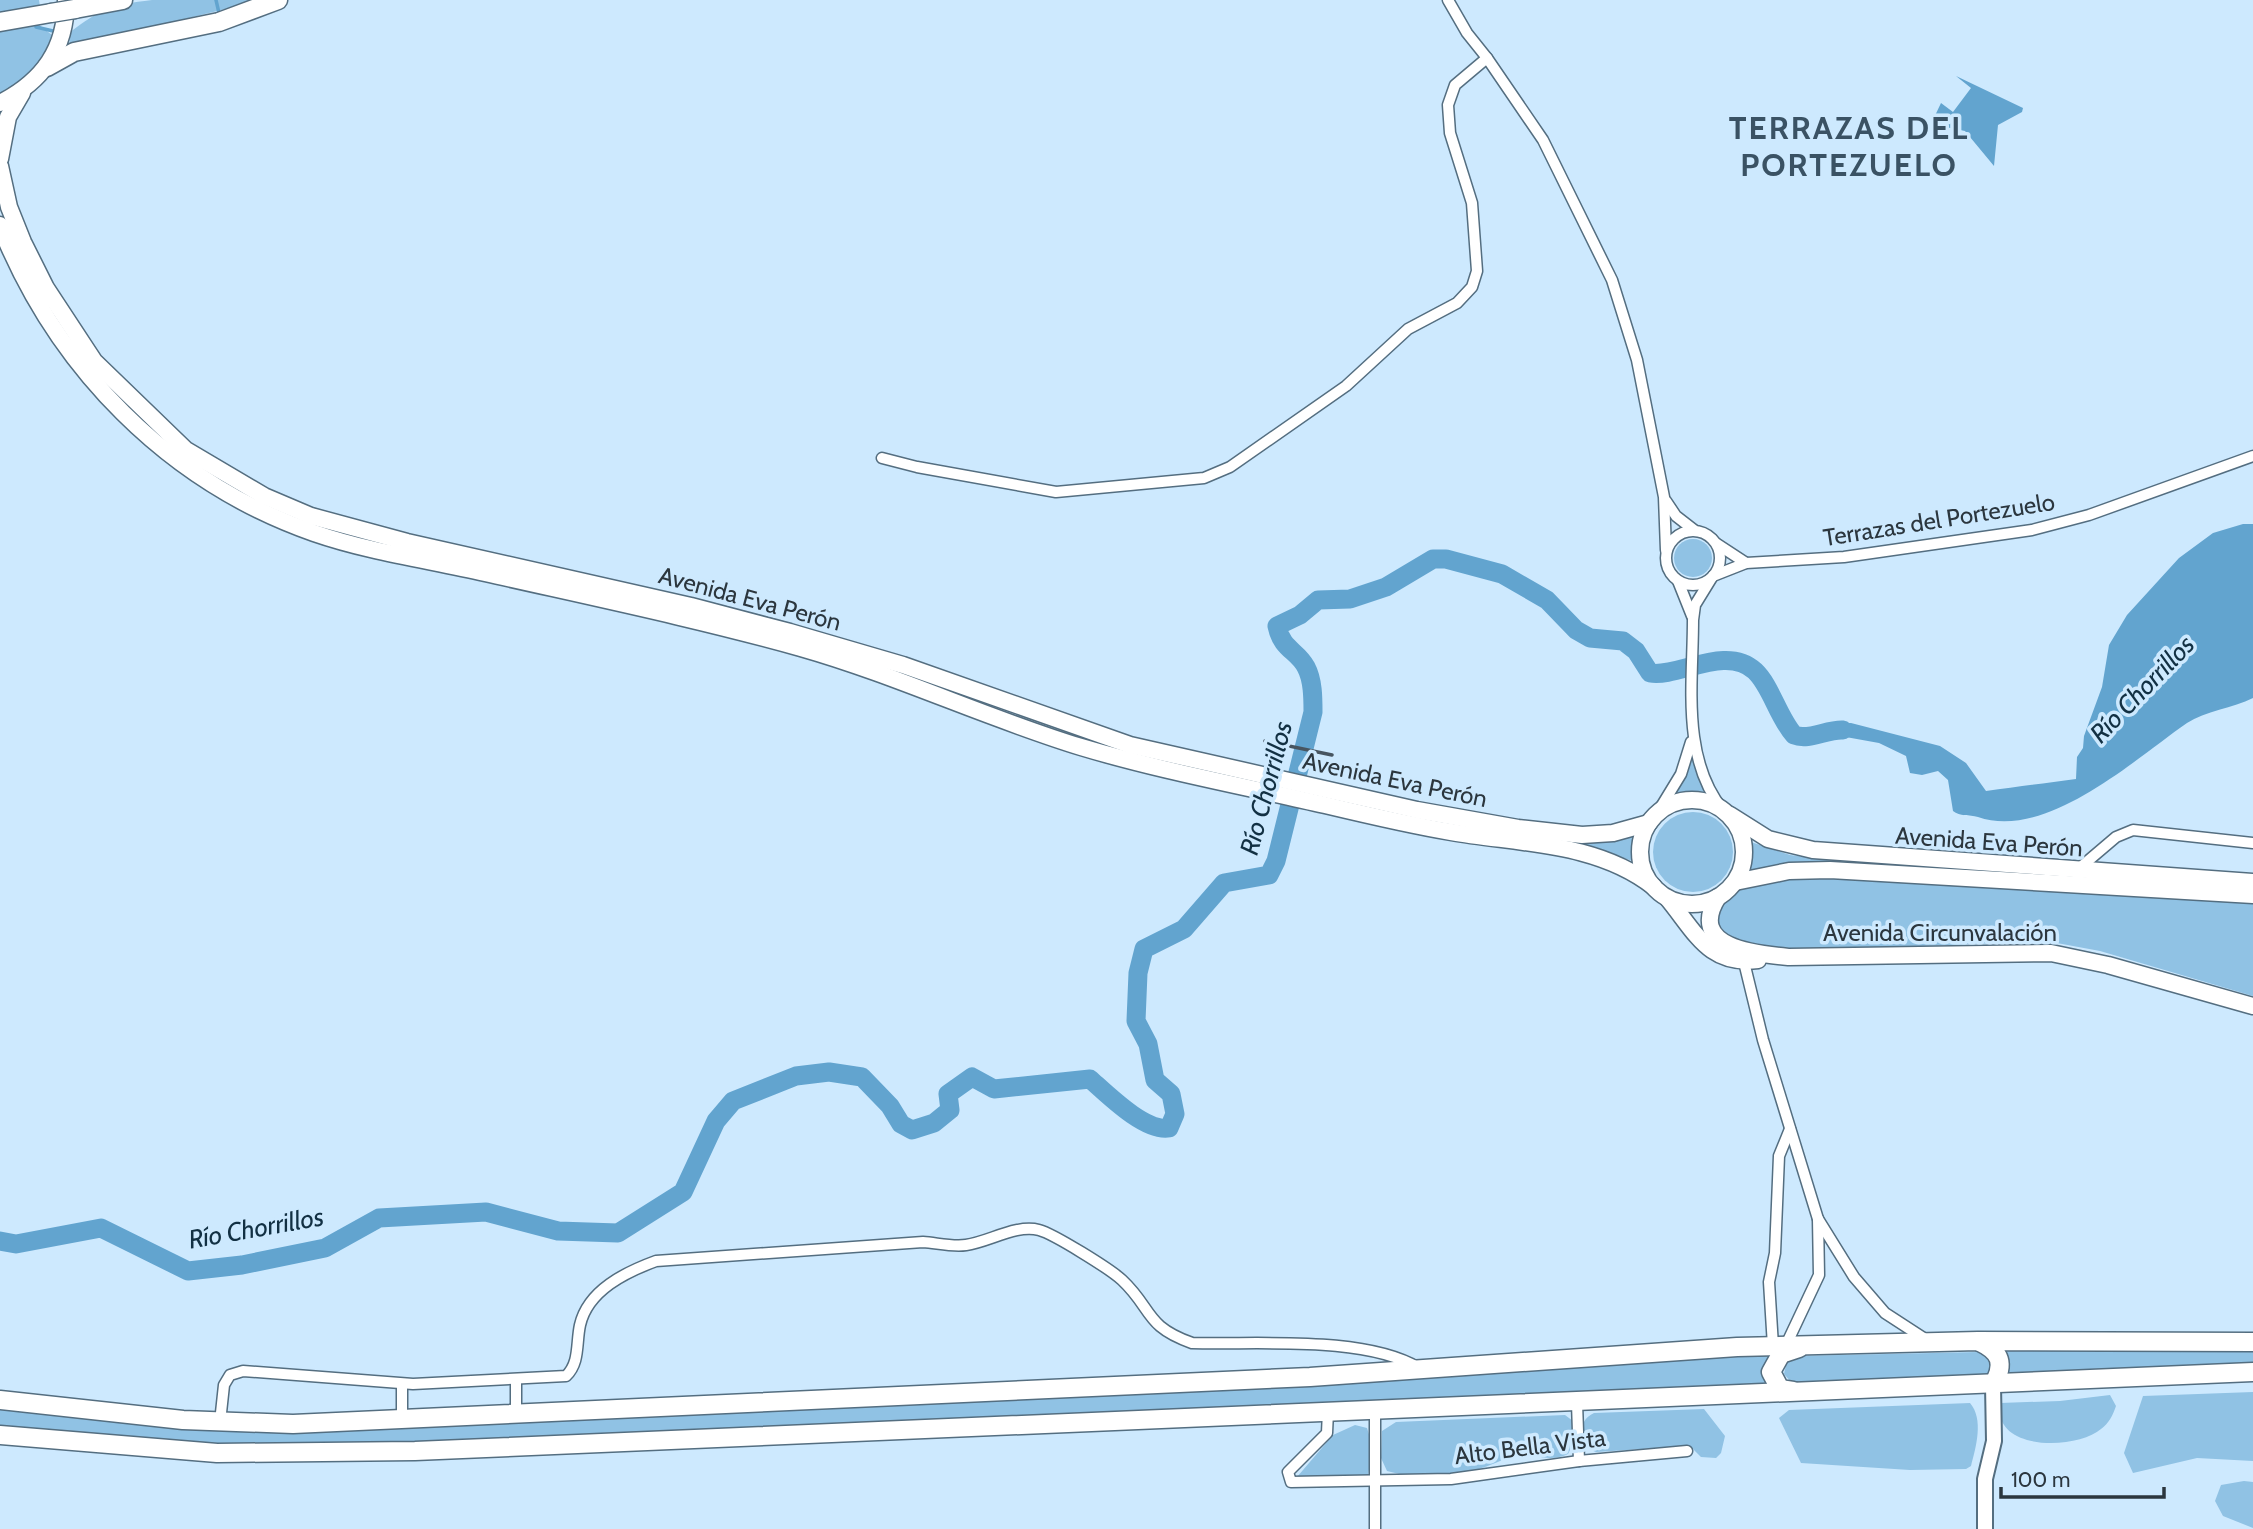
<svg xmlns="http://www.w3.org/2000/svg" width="2253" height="1529" font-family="Cabin,sans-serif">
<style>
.green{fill:#90c2e4}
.water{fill:#62a4cf}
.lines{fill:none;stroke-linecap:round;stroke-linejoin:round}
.stream{stroke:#62a4cf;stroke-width:3.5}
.river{stroke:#62a4cf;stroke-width:19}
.street-casing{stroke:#546e80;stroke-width:13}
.secondary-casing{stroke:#546e80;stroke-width:18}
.primary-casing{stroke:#546e80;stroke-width:19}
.highway-casing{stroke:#546e80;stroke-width:21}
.street{stroke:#fff;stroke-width:10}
.secondary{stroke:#fff;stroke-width:14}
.primary{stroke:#fff;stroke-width:16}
.highway{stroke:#fff;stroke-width:18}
.rail{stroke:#475560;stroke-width:3.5}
.highway-bridge-casing{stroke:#546e80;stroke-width:21;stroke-linecap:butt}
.highway-bridge{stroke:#fff;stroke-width:18}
.labels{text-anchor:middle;stroke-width:7;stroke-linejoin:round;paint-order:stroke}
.street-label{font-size:24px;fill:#2b363e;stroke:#cde9fe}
.water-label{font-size:26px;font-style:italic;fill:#123043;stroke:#cde9fe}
.district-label{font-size:32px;font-weight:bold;letter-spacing:2px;fill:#3a5264;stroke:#cde9fe}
</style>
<rect width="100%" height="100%" fill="#cde9fe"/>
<g class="green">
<path d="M 0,0 L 39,0 L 40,7 L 0,15 Z"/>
<path d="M 152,0 L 262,0 L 70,47 L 69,33 C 102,8 111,5 152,0 Z"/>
<path d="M 37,19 L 38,24 L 52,35 C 42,63 26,79 0,94 L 0,25 Z"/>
<circle cx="1693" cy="558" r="19"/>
<path d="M 1692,755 L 1708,797 L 1690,798 L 1664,807 L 1685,776 Z"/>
<path d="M 1325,797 L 1406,815 L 1635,834 L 1636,862 L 1582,845 L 1405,818 Z"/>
<circle cx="1693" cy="852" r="40"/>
<path d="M 1745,840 L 1790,855 L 1827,860 L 2253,887 L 1788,865 L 1746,872 Z"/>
<path d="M 1809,875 L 2230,898 L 2253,904 L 2253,996 L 2100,951 L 2046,941 L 1769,952 L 1720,935 L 1713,915 C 1735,878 1770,882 1809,875 Z"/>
<path d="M 2001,1347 L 2253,1348 L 2253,1366 L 2005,1379 Z"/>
<path d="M 1769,1351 L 1764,1374 L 1769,1390 L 422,1444 L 171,1445 L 0,1428 L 0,1405 L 208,1428 Z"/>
<path d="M 1979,1352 L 1994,1357 L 1992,1374 L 1798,1383 L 1791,1382 L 1784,1374 L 1787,1360 L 1794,1356 Z"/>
<path d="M 2253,1392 L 2253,1461 L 2197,1458 L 2133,1473 L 2124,1453 L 2143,1396 Z"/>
<path d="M 2110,1395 L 2116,1406 C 2113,1415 2109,1423 2101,1429 C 2077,1450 1992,1452 2000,1403 L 2060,1401 Z"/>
<path d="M 1970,1403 C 1984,1419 1976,1447 1971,1466 L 1966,1469 L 1910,1470 L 1801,1463 L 1779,1418 L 1789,1410 Z"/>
<path d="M 1704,1409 L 1725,1436 L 1721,1453 L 1716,1458 L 1701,1457 L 1690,1446 L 1596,1452 C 1577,1446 1576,1421 1594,1413 Z"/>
<path d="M 1565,1415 L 1573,1421 L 1574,1442 L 1568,1454 C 1552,1462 1535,1456 1518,1452 C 1480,1474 1431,1484 1387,1471 L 1381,1458 L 1382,1431 L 1396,1422 Z"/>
<path d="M 1355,1425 L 1367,1428 L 1372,1444 L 1368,1477 L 1297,1477 L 1333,1435 Z"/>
<path d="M 2244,1481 L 2253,1482 L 2253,1528 L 2223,1516 L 2215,1501 L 2221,1485 Z"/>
</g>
<g class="water">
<path d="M 1956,76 L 2023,108 L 2022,112 L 1998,125 L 1994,166 L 1965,131 L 1931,124 L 1941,103 L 1953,112 L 1971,88 Z"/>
<path d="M 2243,524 L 2253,524 L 2253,698 C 2233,708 2205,711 2187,723 C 2135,759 2046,841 1978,817 C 1969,814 1960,817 1953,811 L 1948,780 L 1938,771 L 1922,775 L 1910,773 L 1906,756 L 1879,743 L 1818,732 L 1831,724 L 1851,723 L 1940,746 L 1966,763 L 1986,791 C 2017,787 2045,783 2076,779 L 2077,757 L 2083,748 L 2084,736 L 2102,687 L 2109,645 L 2127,615 L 2179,558 L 2213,533 Z"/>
</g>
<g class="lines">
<g class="stream">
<path d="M 216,0 L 219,13"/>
<path d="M 36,27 L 53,31"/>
</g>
<path class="river" d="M 0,1241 L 16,1244 L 101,1228 L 188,1271 L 242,1265 L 325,1248 L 379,1218 L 486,1212 L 558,1231 L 618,1233 L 683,1192 L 716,1121 L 733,1101 L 796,1076 L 829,1072 L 862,1077 L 890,1106 L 901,1124 L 912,1130 L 934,1123 L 950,1110 L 948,1094 L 972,1077 L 994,1089 L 1090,1079 C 1108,1095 1145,1132 1169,1128 L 1175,1114 L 1171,1094 L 1155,1080 L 1148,1044 L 1136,1021 L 1138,973 L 1144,949 L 1184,929 L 1224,883 L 1269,875 L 1276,861 L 1313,712 C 1313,698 1313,680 1306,667 C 1297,650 1282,650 1277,626 L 1300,615 L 1318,600 L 1350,599 L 1386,587 L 1433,559 L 1446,559 L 1502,574 L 1547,600 L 1576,630 L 1590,638 L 1623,641 L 1636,651 L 1650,673 C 1678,678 1726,644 1755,671 C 1771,686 1778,717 1794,735 C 1809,741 1827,729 1843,730"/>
<defs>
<g id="street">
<path d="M 1448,0 L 1467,33 L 1487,58 L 1543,140 L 1612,280 L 1637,360 L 1664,497 L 1666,550"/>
<path d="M 882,458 L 917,467 L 1056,492 L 1204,478 L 1230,467 L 1346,386 L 1408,329 L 1457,303 L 1472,287 L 1477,271 L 1472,203 L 1450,133 L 1448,105 L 1455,85 L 1487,58"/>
<path d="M 1666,501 L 1676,516 L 1694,530"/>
<circle cx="1693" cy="558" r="27"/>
<path d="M 1717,544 L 1746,563"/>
<path d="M 1713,576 L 1746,563 L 1844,557 L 2032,530 L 2089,515 L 2253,456"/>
<path d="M 1711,579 L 1695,605 L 1693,620 C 1693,683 1681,758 1723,810"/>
<path d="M 1678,581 L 1692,616"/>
<path d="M 1656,815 L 1681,774 L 1691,742"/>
<path d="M 2076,871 L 2116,837 L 2133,830 L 2253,843"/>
<path d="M 1744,962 L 1763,1040 L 1818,1219 L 1819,1275 L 1786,1345"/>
<path d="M 1818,1219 L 1854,1277 L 1885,1313 L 1925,1339"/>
<path d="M 1773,1346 L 1769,1282 L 1775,1253 L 1779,1156 L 1790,1129"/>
<path d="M 402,1384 L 402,1421"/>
<path d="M 1577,1403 L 1579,1461"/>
<path d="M 1328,1411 L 1327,1433 L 1288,1472 L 1291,1482 L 1451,1479 L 1579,1461 L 1687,1451"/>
<path d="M 516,1416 L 516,1380"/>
<path d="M 220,1422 L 224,1385 L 230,1375 L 243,1371 L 413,1384 L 566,1376 C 580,1363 576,1343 580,1325 C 588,1290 626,1272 656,1261 L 923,1242 C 937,1243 952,1247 966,1245 C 989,1242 1016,1224 1039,1230 C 1054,1234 1110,1269 1122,1280 C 1153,1309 1144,1326 1192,1343 C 1257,1345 1364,1335 1419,1368"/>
<path d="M 1375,1529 L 1375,1409"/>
</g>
<path id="secondary" d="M 1985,1529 L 1985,1479 L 1994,1441 L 1993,1385"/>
<g id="primary">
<path d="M 0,103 C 43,81 66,49 66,0"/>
<path d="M 0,159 L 8,117 L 22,93"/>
<path d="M 0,166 L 9,207 L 23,242 L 46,288 L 94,361 L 186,450 L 264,496 L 311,516 L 407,542 L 691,606 L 790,632 L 903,665 L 1130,745 L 1417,810 L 1518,828 L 1582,835 L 1613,833 L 1649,823"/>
<path d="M 0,225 C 56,367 168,482 314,533 C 369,552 428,560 485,573 C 591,597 697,619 801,648 C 896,675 986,718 1081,747 C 1161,771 1243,786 1325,805 C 1367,815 1409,825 1451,832 C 1520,844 1597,842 1654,887"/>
<circle cx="1692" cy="852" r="52"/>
<path d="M 1730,815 L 1768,839 L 1813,850 L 2253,882"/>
<path d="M 1735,882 L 1789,871 L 1830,870 L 2253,895"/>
<path d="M 1718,897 C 1686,948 1756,954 1789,957 L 2051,953 L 2108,965 L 2253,1006"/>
<path d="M 1668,899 C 1696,933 1709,966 1758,960"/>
</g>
<g id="highway">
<path d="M 75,9 L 123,0"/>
<path d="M 0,22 L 51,13"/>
<path d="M 47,67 L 74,52 L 219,22 L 278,0"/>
<path d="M 1980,1342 C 2001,1352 2005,1364 1993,1385"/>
<path d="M 1793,1391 L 1780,1389 L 1771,1372 L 1781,1354 L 1799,1348"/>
<path d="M 0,1400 L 183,1420 L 293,1424 L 1310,1377 L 1737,1347 L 1978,1341 L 2253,1342"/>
<path d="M 0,1435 L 217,1453 L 415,1451 L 2253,1372"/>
</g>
</defs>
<use href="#street" class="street-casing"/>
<use href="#secondary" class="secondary-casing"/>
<use href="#primary" class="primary-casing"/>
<use href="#highway" class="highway-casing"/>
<use href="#street" class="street"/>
<use href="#secondary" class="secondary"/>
<use href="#primary" class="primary"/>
<use href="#highway" class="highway"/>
<path class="rail" d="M 1265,741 L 1332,755"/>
<defs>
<path id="highway-bridge" d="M 51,13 L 75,9"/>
</defs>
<use href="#highway-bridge" class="highway-bridge-casing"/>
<use href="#highway-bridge" class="highway-bridge"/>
</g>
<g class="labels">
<g class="street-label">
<text transform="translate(1939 520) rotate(-9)" y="8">Terrazas del Portezuelo</text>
<text transform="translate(750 599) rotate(15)" y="8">Avenida Eva Perón</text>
<text transform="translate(1395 780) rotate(12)" y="8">Avenida Eva Perón</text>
<text transform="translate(1989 842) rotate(4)" y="8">Avenida Eva Perón</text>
<text x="1940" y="941">Avenida Circunvalación</text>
<text transform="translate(1530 1447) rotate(-7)" y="8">Alto Bella Vista</text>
</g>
<g class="water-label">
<text transform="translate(2142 689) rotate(-46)" y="9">Río Chorrillos</text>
<text transform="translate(1266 788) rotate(-75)" y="9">Río Chorrillos</text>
<text transform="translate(256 1228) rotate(-10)" y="9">Río Chorrillos</text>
</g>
<g class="district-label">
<text x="1849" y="139">TERRAZAS DEL<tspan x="1849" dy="37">PORTEZUELO</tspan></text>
</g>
</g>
<path d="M2001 1487v10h163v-10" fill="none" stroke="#2b363e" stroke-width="3.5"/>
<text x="2011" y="1487" font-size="21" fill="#2b363e" stroke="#cde9fe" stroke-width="5" paint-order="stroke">100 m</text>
</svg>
